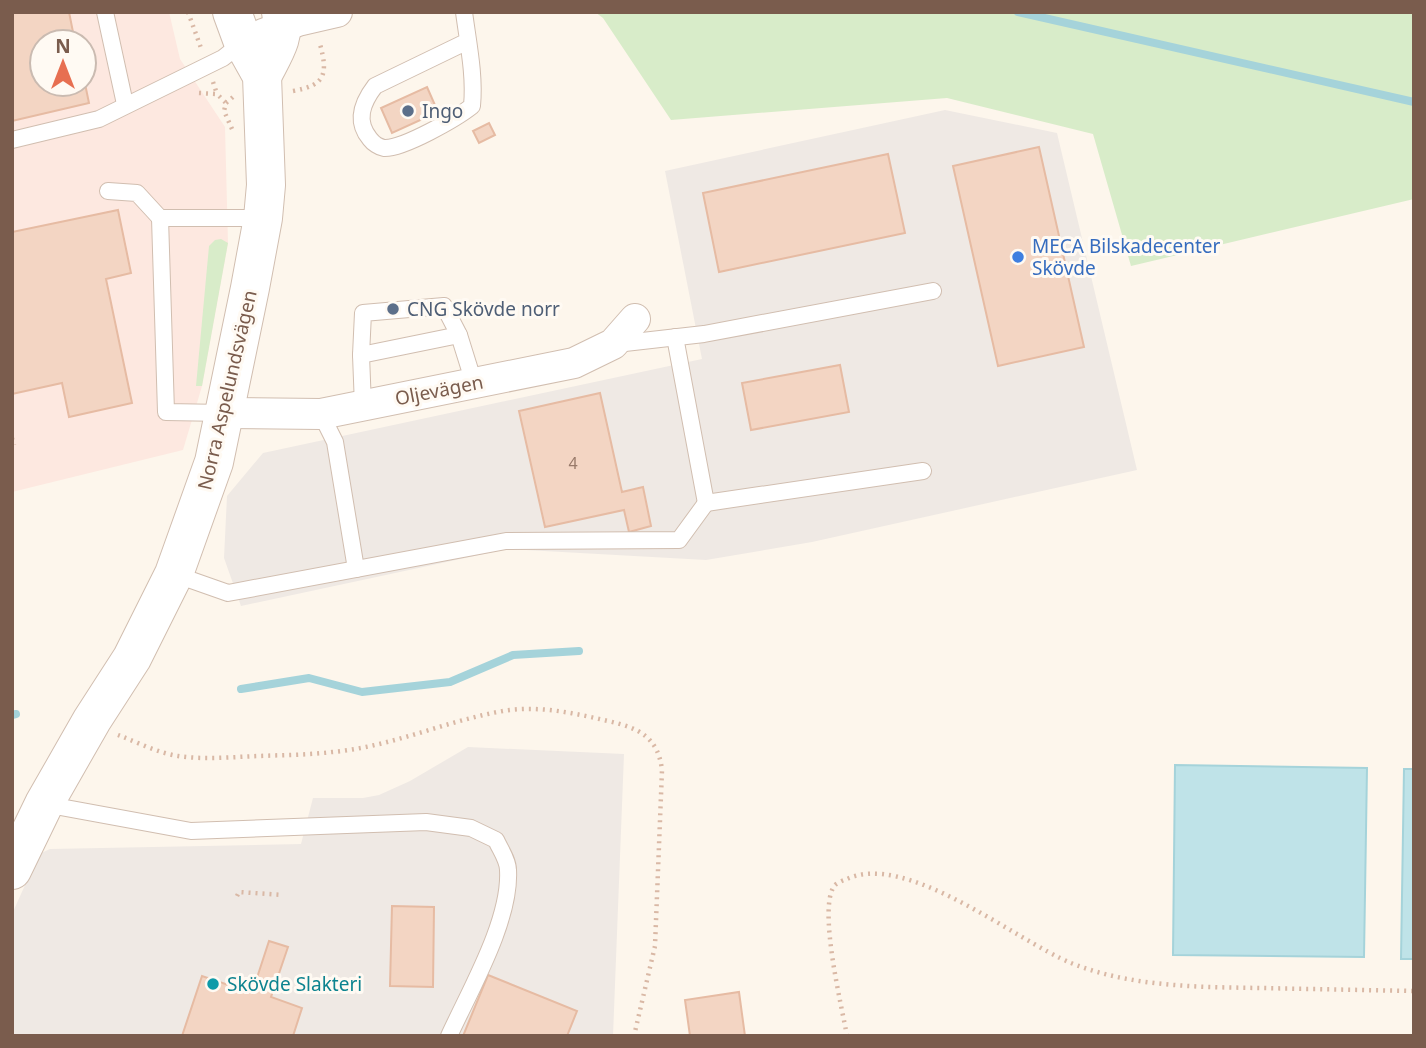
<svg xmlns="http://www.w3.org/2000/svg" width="1426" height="1048" font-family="'Noto Sans',sans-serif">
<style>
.commercial{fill:#fde8e0;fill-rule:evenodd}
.industrial{fill:#efe9e4}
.green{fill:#d8ecc9}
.water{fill:#bfe3e8;stroke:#a5d3da;stroke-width:2}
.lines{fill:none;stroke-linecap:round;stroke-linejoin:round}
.stream{stroke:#a5d3da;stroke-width:8}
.building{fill:#f3d5c3;stroke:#e6bba3;stroke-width:2}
.service-casing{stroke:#d1beb0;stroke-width:18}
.minor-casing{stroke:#d1beb0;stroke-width:32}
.tertiary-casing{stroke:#d1beb0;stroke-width:40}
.path{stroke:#d9b8a5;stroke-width:4.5;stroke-dasharray:2 5;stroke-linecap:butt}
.service{stroke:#fff;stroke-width:16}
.minor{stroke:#fff;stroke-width:30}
.tertiary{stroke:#fff;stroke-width:38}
.service-dot{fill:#5c6f8a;stroke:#fffaf3;stroke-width:2.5}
.shop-dot{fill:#3f7fe0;stroke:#fffaf3;stroke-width:2.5}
.culture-dot{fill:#0f9aa8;stroke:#fffaf3;stroke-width:2.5}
.labels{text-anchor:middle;stroke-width:6;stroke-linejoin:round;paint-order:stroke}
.number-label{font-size:16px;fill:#987a6a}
.service-label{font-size:19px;fill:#4e5e75;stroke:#fffaf3;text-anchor:start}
.shop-label{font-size:19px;fill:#366cbe;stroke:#fffaf3;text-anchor:start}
.street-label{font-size:19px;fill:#7a5c4d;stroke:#fffaf3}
.culture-label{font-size:19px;fill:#0d838f;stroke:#fffaf3;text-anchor:start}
</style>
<rect width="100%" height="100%" fill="#fdf6ec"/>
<path class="commercial" d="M 12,12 L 169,12 L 180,59 L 225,127 L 228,243 L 202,386 L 183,450 L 12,492 ZM 42,42 L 84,42 L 84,84 L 42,84 Z"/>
<g class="industrial">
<path d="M 945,110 L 1057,133 L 1137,470 L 812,542 L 706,560 L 507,549 L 241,606 L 224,558 L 227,496 L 263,453 L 702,359 L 665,171 Z"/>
<path d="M 468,747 L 624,754 L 613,1036 L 12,1036 L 12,914 L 39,854 L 50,849 L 301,844 L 313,798 L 363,798 L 379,795 L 410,781 Z"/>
</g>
<g class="green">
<path d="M 595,12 L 1414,12 L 1414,199 L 1131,266 L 1093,134 L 947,98 L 671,120 L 603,18 Z"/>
<path d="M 221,239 L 228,243 L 202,386 L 196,386 L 209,246 L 215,240 Z"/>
</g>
<g class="water">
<path d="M 1175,765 L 1367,768 L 1364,957 L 1173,955 Z"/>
<path d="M 1404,769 L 1414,769 L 1414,959 L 1401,959 Z"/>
</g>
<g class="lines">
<g class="stream">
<path d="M 1018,12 L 1414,102"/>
<path d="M 241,689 L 309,678 L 362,692 L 450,682 L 513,655 L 579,651"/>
<path d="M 12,715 L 16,714"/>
</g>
</g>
<g class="building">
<path d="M 12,12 L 69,12 L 75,42 L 42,42 L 42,84 L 84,84 L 84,79 L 89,103 L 12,121 Z"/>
<path d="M 427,87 L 438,112 L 392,133 L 381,108 Z"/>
<path d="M 489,123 L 495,135 L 479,143 L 473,131 Z"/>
<path d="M 1039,147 L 1084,347 L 998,366 L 953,166 Z"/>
<path d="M 888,154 L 905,233 L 719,272 L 703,193 Z"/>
<path d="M 118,210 L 131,273 L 106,279 L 132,403 L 69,417 L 62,383 L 12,394 L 12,232 Z"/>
<path d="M 840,365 L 849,412 L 751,430 L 742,383 Z"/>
<path d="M 600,393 L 622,492 L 643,487 L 651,526 L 629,532 L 624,510 L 545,527 L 519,411 Z"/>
<path d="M 392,906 L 434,907 L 433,987 L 390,986 Z"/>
<path d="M 269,941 L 288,947 L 271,997 L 302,1008 L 293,1036 L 182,1036 L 202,976 L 252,993 Z"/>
<path d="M 488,975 L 577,1011 L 567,1036 L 463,1036 Z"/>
<path d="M 739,992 L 745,1036 L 690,1036 L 685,1000 Z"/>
</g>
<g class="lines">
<defs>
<g id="service">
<path d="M 105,12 L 125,104"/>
<path d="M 464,12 C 468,43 475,75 472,106 C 457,118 403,149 384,148 C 379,147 373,143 370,139 C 355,121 362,103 375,86 L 468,41"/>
<path d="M 12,140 L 99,119 L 223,58 L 243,42"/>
<path d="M 108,191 L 137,193 L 160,218 L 263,218"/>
<path d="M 160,218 L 166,412 L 225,413"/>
<path d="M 675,337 L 706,503 L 923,471"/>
<path d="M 616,344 L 704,334 L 933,291"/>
<path d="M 361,355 L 363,313 L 444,306 L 459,335"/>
<path d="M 363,406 L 361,355 L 459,335 L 474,383"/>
<path d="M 321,414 L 335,442 L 356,569"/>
<path d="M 174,574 L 228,593 L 506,541 L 679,540 L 706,503"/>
<path d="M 44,804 L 191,831 L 426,822 L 471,828 L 496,840 C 500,849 508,860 508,870 C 511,920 470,990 449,1036"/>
</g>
<g id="minor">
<path d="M 263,34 L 298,21 L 337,12"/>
<path d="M 225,413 L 321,414 L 574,363 L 613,344 L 635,319"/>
</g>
<g id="tertiary">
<path d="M 262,76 C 273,54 286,37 281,12"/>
<path d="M 12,870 L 44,804 L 92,720 L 132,658 L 174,574 L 214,462 L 250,288 L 263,218 L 266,185 L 262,76 L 243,42 L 232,12"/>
</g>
</defs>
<use href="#service" class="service-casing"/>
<use href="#minor" class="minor-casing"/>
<use href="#tertiary" class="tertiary-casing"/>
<g class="path">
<path d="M 188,12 L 201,48"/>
<path d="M 213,82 L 217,94"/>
<path d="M 293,91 C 326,85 328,74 320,44"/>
<path d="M 199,93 L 217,94 L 226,103"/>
<path d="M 232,129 L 224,111 L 226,103 L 233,97"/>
<path d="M 12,438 L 14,445"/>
<path d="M 118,735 C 137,742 158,753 178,756 C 204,760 232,757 258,756 C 283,755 308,755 332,752 C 391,747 445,721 503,711 C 538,705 574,713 608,721 C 639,728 658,737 662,770 L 655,946 L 634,1036"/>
<path d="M 237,896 L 239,892 L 283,895"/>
<path d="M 847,1036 C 842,1007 817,906 835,885 C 836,884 843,880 845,880 C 904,849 1015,940 1071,963 C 1131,987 1197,987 1260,988 C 1311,989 1362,990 1414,991"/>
</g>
<use href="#service" class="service"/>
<use href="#minor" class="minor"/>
<use href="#tertiary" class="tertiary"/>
</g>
<g class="service-dot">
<circle cx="408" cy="111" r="7"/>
<circle cx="393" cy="309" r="7"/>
</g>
<circle class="shop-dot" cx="1018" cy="257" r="7"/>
<circle class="culture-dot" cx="213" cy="984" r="7"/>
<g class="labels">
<g class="number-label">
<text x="573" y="469">4</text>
</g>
<g class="service-label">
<text x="422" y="118">Ingo</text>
<text x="407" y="316">CNG Skövde norr</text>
</g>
<g class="shop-label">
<text x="1032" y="253">MECA Bilskadecenter<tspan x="1032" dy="22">Skövde</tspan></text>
</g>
<g class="street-label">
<text transform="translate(227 390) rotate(-77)" y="7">Norra Aspelundsvägen</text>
<text transform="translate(439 390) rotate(-11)" y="7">Oljevägen</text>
</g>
<g class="culture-label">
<text x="227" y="991">Skövde Slakteri</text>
</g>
</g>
<rect width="1426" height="1048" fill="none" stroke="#7a5c4d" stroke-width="28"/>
<g transform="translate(63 63)"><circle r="33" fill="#fffaf3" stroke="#cabbb1" stroke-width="2"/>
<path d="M0-5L12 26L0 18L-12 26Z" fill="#e76f51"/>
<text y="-10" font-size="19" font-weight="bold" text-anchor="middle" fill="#7a5c4d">N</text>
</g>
</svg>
